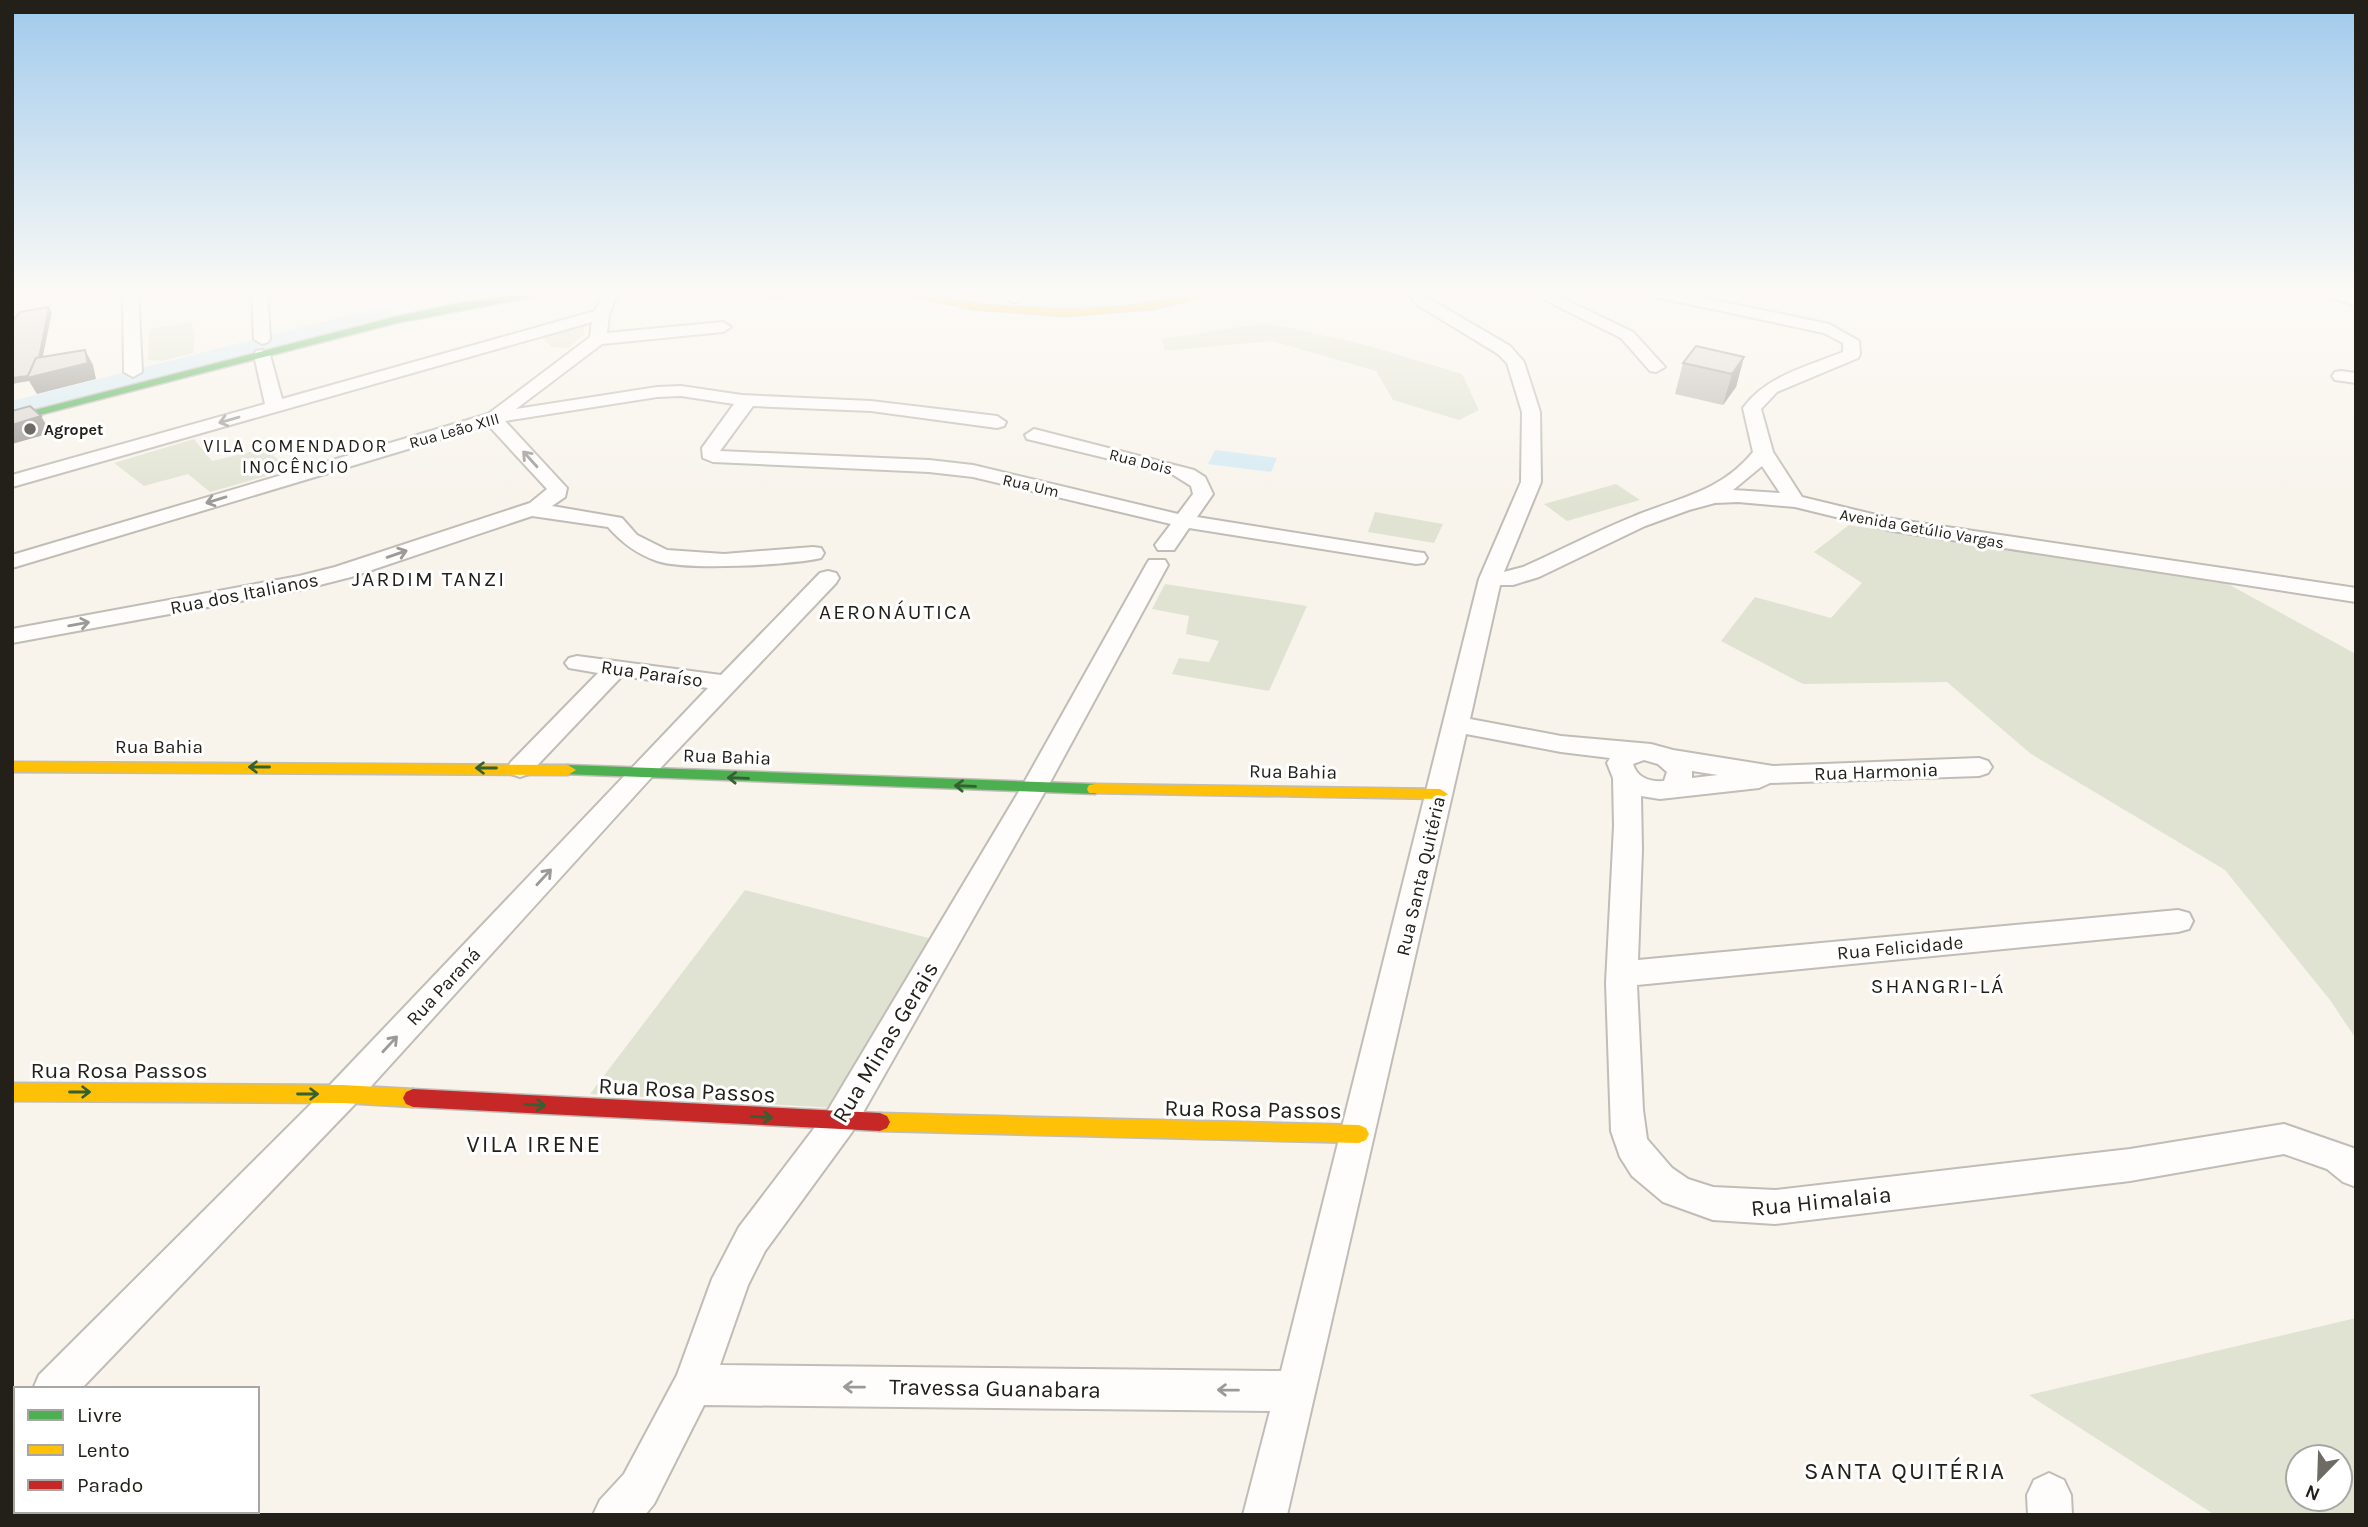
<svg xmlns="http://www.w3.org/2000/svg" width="2368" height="1527" font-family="Karla,sans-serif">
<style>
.green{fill:#e0e3d2;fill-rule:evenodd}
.water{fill:#d4eaf3}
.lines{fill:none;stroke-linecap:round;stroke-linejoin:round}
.river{fill:#d4eaf3;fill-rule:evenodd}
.street-casing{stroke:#c0bcb6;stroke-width:4}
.fast-casing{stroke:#c0bcb6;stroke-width:3}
.slow-casing{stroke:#c0bcb6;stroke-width:3}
.jam-casing{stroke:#c0bcb6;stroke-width:3}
.street{fill:#fefdfc;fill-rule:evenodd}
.fast{fill:#4caf50;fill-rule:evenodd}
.slow{fill:#ffc107;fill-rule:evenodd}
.jam{fill:#c62828;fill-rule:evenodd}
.wall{fill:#bcb9b4}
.shaded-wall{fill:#999692}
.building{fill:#dbd7d1;stroke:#999692;stroke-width:2}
.oneway{stroke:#9b9a96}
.oneway2{stroke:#356032}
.poi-dot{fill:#6e6a64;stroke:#fff;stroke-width:2.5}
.labels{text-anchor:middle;stroke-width:6;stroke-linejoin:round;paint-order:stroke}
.far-poi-label{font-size:16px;font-weight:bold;fill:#23201a;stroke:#fff;text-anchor:start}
.far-street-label{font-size:16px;fill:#23201a;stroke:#fff}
.far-neighbourhood-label{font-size:18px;letter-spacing:2px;fill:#23201a;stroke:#fff}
.street-label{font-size:19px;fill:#23201a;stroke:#fff}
.neighbourhood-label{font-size:21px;letter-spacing:2px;fill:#23201a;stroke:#fff}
.near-street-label{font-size:23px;fill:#23201a;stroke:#fff}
.near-neighbourhood-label{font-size:24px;letter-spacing:2px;fill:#23201a;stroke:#fff}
</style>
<rect width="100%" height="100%" fill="#f8f4ec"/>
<g class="green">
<path d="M 190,322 L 195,331 L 194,353 L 162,361 L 148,360 L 149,329 Z"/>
<path d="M 1265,323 L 1359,343 L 1462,374 L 1479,410 L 1459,420 L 1393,400 L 1376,371 L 1272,341 L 1165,351 L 1162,339 Z"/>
<path d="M 578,326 L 584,326 L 584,335 L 568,348 L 551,347 L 542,337 Z"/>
<path d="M 194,439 L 212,461 L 266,448 L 288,470 L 210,492 L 188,474 L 144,486 L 114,463 Z"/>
<path d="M 1616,484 L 1640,500 L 1567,521 L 1544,504 Z"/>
<path d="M 1375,512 L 1443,524 L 1434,543 L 1368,532 Z"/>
<path d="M 1849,525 L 2228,584 L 2356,654 L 2356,1039 L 2330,1000 L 2225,870 L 2031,754 L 1947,682 L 1803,684 L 1721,641 L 1755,597 L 1831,618 L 1862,583 L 1814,552 Z"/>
<path d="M 1165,584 L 1307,606 L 1269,691 L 1172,674 L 1179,658 L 1209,662 L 1219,641 L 1186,634 L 1189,616 L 1152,609 Z"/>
<path d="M 745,890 L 936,940 L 835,1108 L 590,1094 Z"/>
<path d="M 2356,1318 L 2356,1515 L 2215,1515 L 2029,1395 ZM 2298,1457 L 2340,1457 L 2340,1499 L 2298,1499 Z"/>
</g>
<path class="water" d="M 1215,450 L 1277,458 L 1271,472 L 1208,464 Z"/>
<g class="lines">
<g class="river">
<path d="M 941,292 L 998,292 L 1062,296 L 1181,292 L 1177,297 C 1102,316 1020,316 945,297 Z"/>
<path d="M 381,307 L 390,309 L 393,314 L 390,319 L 12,417 L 12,401 Z"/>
</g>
<defs>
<g id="street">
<path d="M 123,292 L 138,292 L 142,372 L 133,377 L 124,372 Z"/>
<path d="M 252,292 L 267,292 L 270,339 L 268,342 L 262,344 L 254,339 Z"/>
<path d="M 604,292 L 619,292 L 609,314 L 607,333 L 723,322 L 731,327 L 723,332 L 602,344 L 516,409 L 657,387 L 681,386 L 742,395 L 871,401 L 997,416 L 1006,422 L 1004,426 L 997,428 L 871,411 L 753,406 L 720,451 L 929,460 L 973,465 L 1178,514 L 1193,494 L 1191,486 L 1172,474 L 1027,439 L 1025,435 L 1034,429 L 1194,470 L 1205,477 L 1213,494 L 1197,517 L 1416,552 L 1424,553 L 1427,558 L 1424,563 L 1416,564 L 1189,528 L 1174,550 L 1158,550 L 1155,545 L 1171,524 L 973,477 L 929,472 L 713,462 L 703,458 L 702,448 L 734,404 L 681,396 L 657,397 L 505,421 L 567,488 L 565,497 L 552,506 L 622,518 L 637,535 L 667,550 L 724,554 L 813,547 L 821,548 L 824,553 L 821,558 C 789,565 687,571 657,561 C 637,554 622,543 608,527 L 532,516 L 351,577 L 300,590 L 12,643 L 12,629 L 299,576 L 335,567 L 530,503 L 547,489 L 488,425 L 12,568 L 12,555 L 488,414 L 590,337 L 592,322 L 12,487 L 12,475 L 265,404 L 254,355 L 256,351 L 262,350 L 270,355 L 282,399 L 595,311 Z"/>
<path d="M 1014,292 L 1032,292 L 1014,303 L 1006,298 Z"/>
<path d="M 1408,292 L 1423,292 L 1428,298 L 1510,346 L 1524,362 L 1540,412 L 1541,482 L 1504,572 L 1523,567 C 1559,551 1595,532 1632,517 C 1677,498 1721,492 1753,452 L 1743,408 C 1766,376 1808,366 1843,352 L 1843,343 L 1824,333 L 1656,297 L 1648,292 L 1676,292 L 1829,324 L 1859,341 L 1860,354 L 1858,358 L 1777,392 L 1761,409 L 1773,452 L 1802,497 L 1893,519 L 2356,588 L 2356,602 L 1893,531 L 1795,507 L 1738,502 L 1715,503 L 1689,510 L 1645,526 L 1539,577 L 1513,585 L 1500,585 L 1470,719 L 1561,736 L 1651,744 L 1673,750 L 1773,766 L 1979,758 L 1988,761 L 1992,767 L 1988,773 L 1979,776 L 1770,783 L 1759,788 L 1660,799 L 1641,796 L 1642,850 L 1638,960 L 2178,910 L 2189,913 L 2193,921 L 2189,929 L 2178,932 L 1637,985 L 1643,1110 L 1647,1139 L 1672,1168 L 1688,1179 L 1713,1187 L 1775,1190 L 2130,1149 L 2284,1124 L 2356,1149 L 2356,1187 L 2343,1182 L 2327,1169 L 2284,1154 L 2130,1181 L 1775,1224 L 1713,1220 L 1663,1202 L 1632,1176 L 1620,1157 L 1611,1131 L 1606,983 L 1614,826 L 1613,778 L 1607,763 L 1610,758 L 1561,752 L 1466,734 L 1287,1515 L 1243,1515 L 1270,1411 L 704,1405 L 654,1504 L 645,1515 L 593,1515 L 600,1500 L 624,1474 L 677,1375 L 712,1279 L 739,1227 L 828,1110 L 1021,788 L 1146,565 L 1149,560 L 1165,560 L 1168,565 L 1047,788 L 852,1132 L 765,1251 L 748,1285 L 720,1365 L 1281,1371 L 1479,579 L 1521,482 L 1522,412 L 1507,363 L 1498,354 L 1416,304 ZM 1762,466 L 1780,493 L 1733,490 ZM 1644,760 L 1658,764 L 1667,772 L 1664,781 C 1650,782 1637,778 1633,764 ZM 1692,771 L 1718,775 L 1692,778 Z"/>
<path d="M 1529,292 L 1549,292 L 1633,332 L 1665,367 L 1656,372 L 1650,371 L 1621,338 Z"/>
<path d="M 2321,292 L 2343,292 L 2356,296 L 2356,306 L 2324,295 Z"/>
<path d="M 2341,371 L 2356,373 L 2356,383 L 2335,380 L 2332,376 L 2335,372 Z"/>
<path d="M 828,571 L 836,573 L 839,578 L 836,583 L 649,780 L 355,1104 L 81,1389 L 33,1389 L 39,1375 L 331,1084 L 708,688 L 622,676 L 529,774 L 520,777 L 511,774 L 507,768 L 511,762 L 598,673 L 569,668 L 565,663 L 569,658 L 577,656 L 721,675 L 820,573 Z"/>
<path d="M 16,1406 L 16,1450 L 12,1452 L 12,1408 Z"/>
<path d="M 2049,1473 L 2064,1480 L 2071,1495 L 2072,1515 L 2028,1515 L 2027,1495 L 2034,1480 Z"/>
</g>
<g id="fast">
<path d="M 538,292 L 559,292 L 396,323 L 12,422 L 12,416 L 395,317 L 455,304 Z"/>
<path d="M 568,765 L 1095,784 L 1103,789 L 1095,794 L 562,774 L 560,770 L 562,766 Z"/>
</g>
<g id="slow">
<path d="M 897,292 L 914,292 L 982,305 L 1064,310 L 1124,307 L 1152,303 L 1194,292 L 1207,292 L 1182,302 L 1152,309 L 1064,316 L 972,309 Z"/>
<path d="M 12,762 L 568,765 L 576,770 L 568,775 L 12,772 Z"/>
<path d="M 1095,784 L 1440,789 L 1448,794 L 1440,799 L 1089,793 L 1087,789 L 1089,785 Z"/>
<path d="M 12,1083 L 343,1085 L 413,1089 L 420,1092 L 423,1098 L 420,1104 L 413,1107 L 343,1103 L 12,1101 Z"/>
<path d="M 880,1113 L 1359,1125 L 1366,1128 L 1369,1134 L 1366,1140 L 1359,1143 L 880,1131 L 873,1128 L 870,1122 L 873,1116 Z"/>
</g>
<path id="jam" d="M 413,1089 L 880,1113 L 887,1116 L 890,1122 L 887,1128 L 880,1131 L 413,1107 L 406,1104 L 403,1098 L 406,1092 Z"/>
</defs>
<use href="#street" class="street-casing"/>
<use href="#fast" class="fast-casing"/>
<use href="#slow" class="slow-casing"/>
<use href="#jam" class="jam-casing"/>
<use href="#street" class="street"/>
<use href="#fast" class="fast"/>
<use href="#slow" class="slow"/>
<use href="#jam" class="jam"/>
</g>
<g class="wall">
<path d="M 745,292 L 791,292 L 779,299 L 745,295 Z"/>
<path d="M 1744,357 L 1736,387 L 1723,405 L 1675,394 L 1683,363 Z"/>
</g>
<g class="shaded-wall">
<path d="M 778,292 L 791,292 L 779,299 Z"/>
<path d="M 49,307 L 52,312 L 39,375 L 85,350 L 93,365 L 96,379 L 37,394 L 29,381 L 12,384 L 12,378 Z"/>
<path d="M 1744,357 L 1736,387 L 1723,405 L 1732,374 Z"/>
<path d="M 41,416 L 51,433 L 12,444 L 12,425 Z"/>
</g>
<g class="building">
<path d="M 49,307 L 39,358 L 36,358 L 28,376 L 12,378 L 12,321 L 20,312 Z"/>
<path d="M 1696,346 L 1744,357 L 1732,374 L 1683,363 Z"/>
<path d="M 85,350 L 88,363 L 27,378 L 36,358 Z"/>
<path d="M 30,406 L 41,416 L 12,425 L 12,411 Z"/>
</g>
<defs><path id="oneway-shaft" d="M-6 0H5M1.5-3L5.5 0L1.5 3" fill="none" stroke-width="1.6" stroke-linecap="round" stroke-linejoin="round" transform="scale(1.75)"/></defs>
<g class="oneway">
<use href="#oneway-shaft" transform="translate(229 420) rotate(164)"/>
<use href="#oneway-shaft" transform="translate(530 459) rotate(-132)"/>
<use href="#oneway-shaft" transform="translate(216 500) rotate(163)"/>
<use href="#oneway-shaft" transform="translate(397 554) rotate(-19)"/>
<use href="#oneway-shaft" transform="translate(79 624) rotate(-10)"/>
<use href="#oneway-shaft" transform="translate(544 877) rotate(-47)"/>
<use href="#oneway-shaft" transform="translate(390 1044) rotate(-47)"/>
<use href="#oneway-shaft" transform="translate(854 1387) rotate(-179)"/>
<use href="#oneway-shaft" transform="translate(1228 1390) rotate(-179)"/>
</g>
<g class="oneway2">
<use href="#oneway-shaft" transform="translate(259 767) rotate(-180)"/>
<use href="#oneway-shaft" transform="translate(486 768) rotate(-180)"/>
<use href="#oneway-shaft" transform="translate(738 778) rotate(-178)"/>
<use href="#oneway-shaft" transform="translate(965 786) rotate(-178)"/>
<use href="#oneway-shaft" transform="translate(80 1092)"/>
<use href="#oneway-shaft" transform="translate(308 1094)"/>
<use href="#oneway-shaft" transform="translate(535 1105) rotate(3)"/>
<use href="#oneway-shaft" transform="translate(762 1117) rotate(3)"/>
</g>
<linearGradient id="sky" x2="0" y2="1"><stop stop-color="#a0caec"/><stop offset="0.58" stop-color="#fcfaf6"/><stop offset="1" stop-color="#fcfaf6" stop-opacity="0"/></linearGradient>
<rect width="2368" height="505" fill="url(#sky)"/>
<circle class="poi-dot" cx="30" cy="429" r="7"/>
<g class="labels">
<g class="far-poi-label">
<text x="44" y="435">Agropet</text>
</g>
<g class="far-street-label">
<text transform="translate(454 430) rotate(-16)" y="6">Rua Leão XIII</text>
<text transform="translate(1141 461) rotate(14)" y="6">Rua Dois</text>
<text transform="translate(1031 485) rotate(13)" y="6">Rua Um</text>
<text transform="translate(1922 528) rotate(10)" y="6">Avenida Getúlio Vargas</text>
</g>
<g class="far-neighbourhood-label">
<text x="296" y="452">VILA COMENDADOR<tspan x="296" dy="21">INOCÊNCIO</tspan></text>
</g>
<g class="street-label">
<text transform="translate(244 593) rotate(-11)" y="7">Rua dos Italianos</text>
<text transform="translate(652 673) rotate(8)" y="7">Rua Paraíso</text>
<text x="159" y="753">Rua Bahia</text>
<text transform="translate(727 756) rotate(2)" y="7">Rua Bahia</text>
<text transform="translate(1293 771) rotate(1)" y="7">Rua Bahia</text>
<text transform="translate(1876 771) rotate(-2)" y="7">Rua Harmonia</text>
<text transform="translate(1420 876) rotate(-77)" y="7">Rua Santa Quitéria</text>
<text transform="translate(1900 947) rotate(-5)" y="7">Rua Felicidade</text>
<text transform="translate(443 986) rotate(-47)" y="7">Rua Paraná</text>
</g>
<g class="neighbourhood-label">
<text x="429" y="586">JARDIM TANZI</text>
<text x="896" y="619">AERONÁUTICA</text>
<text x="1938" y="993">SHANGRI-LÁ</text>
</g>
<g class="near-street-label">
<text transform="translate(885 1042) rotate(-59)" y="8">Rua Minas Gerais</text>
<text x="119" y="1078">Rua Rosa Passos</text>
<text transform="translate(687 1090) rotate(3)" y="8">Rua Rosa Passos</text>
<text transform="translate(1253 1109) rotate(1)" y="8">Rua Rosa Passos</text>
<text transform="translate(1821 1201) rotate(-6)" y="8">Rua Himalaia</text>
<text transform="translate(995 1388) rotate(1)" y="8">Travessa Guanabara</text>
</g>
<g class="near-neighbourhood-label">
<text x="534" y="1152">VILA IRENE</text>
<text x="1905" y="1479">SANTA QUITÉRIA</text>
</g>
</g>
<rect width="2368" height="1527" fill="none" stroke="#23201a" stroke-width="28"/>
<rect x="14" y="1387" width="245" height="126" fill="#ffffff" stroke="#a7a6a3" stroke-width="2"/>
<rect x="28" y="1410" width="35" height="10" fill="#4caf50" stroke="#a7a6a3" stroke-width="2"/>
<text x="77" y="1422" font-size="21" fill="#23201a">Livre</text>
<rect x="28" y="1445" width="35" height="10" fill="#ffc107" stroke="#a7a6a3" stroke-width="2"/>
<text x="77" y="1457" font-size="21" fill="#23201a">Lento</text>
<rect x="28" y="1480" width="35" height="10" fill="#c62828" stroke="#a7a6a3" stroke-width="2"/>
<text x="77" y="1492" font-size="21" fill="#23201a">Parado</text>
<g transform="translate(2319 1478) rotate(203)"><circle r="33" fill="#ffffff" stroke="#a7a6a3" stroke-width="2"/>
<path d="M0-5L12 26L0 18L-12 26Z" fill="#6e6a64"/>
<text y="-10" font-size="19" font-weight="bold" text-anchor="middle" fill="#23201a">N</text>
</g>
</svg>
